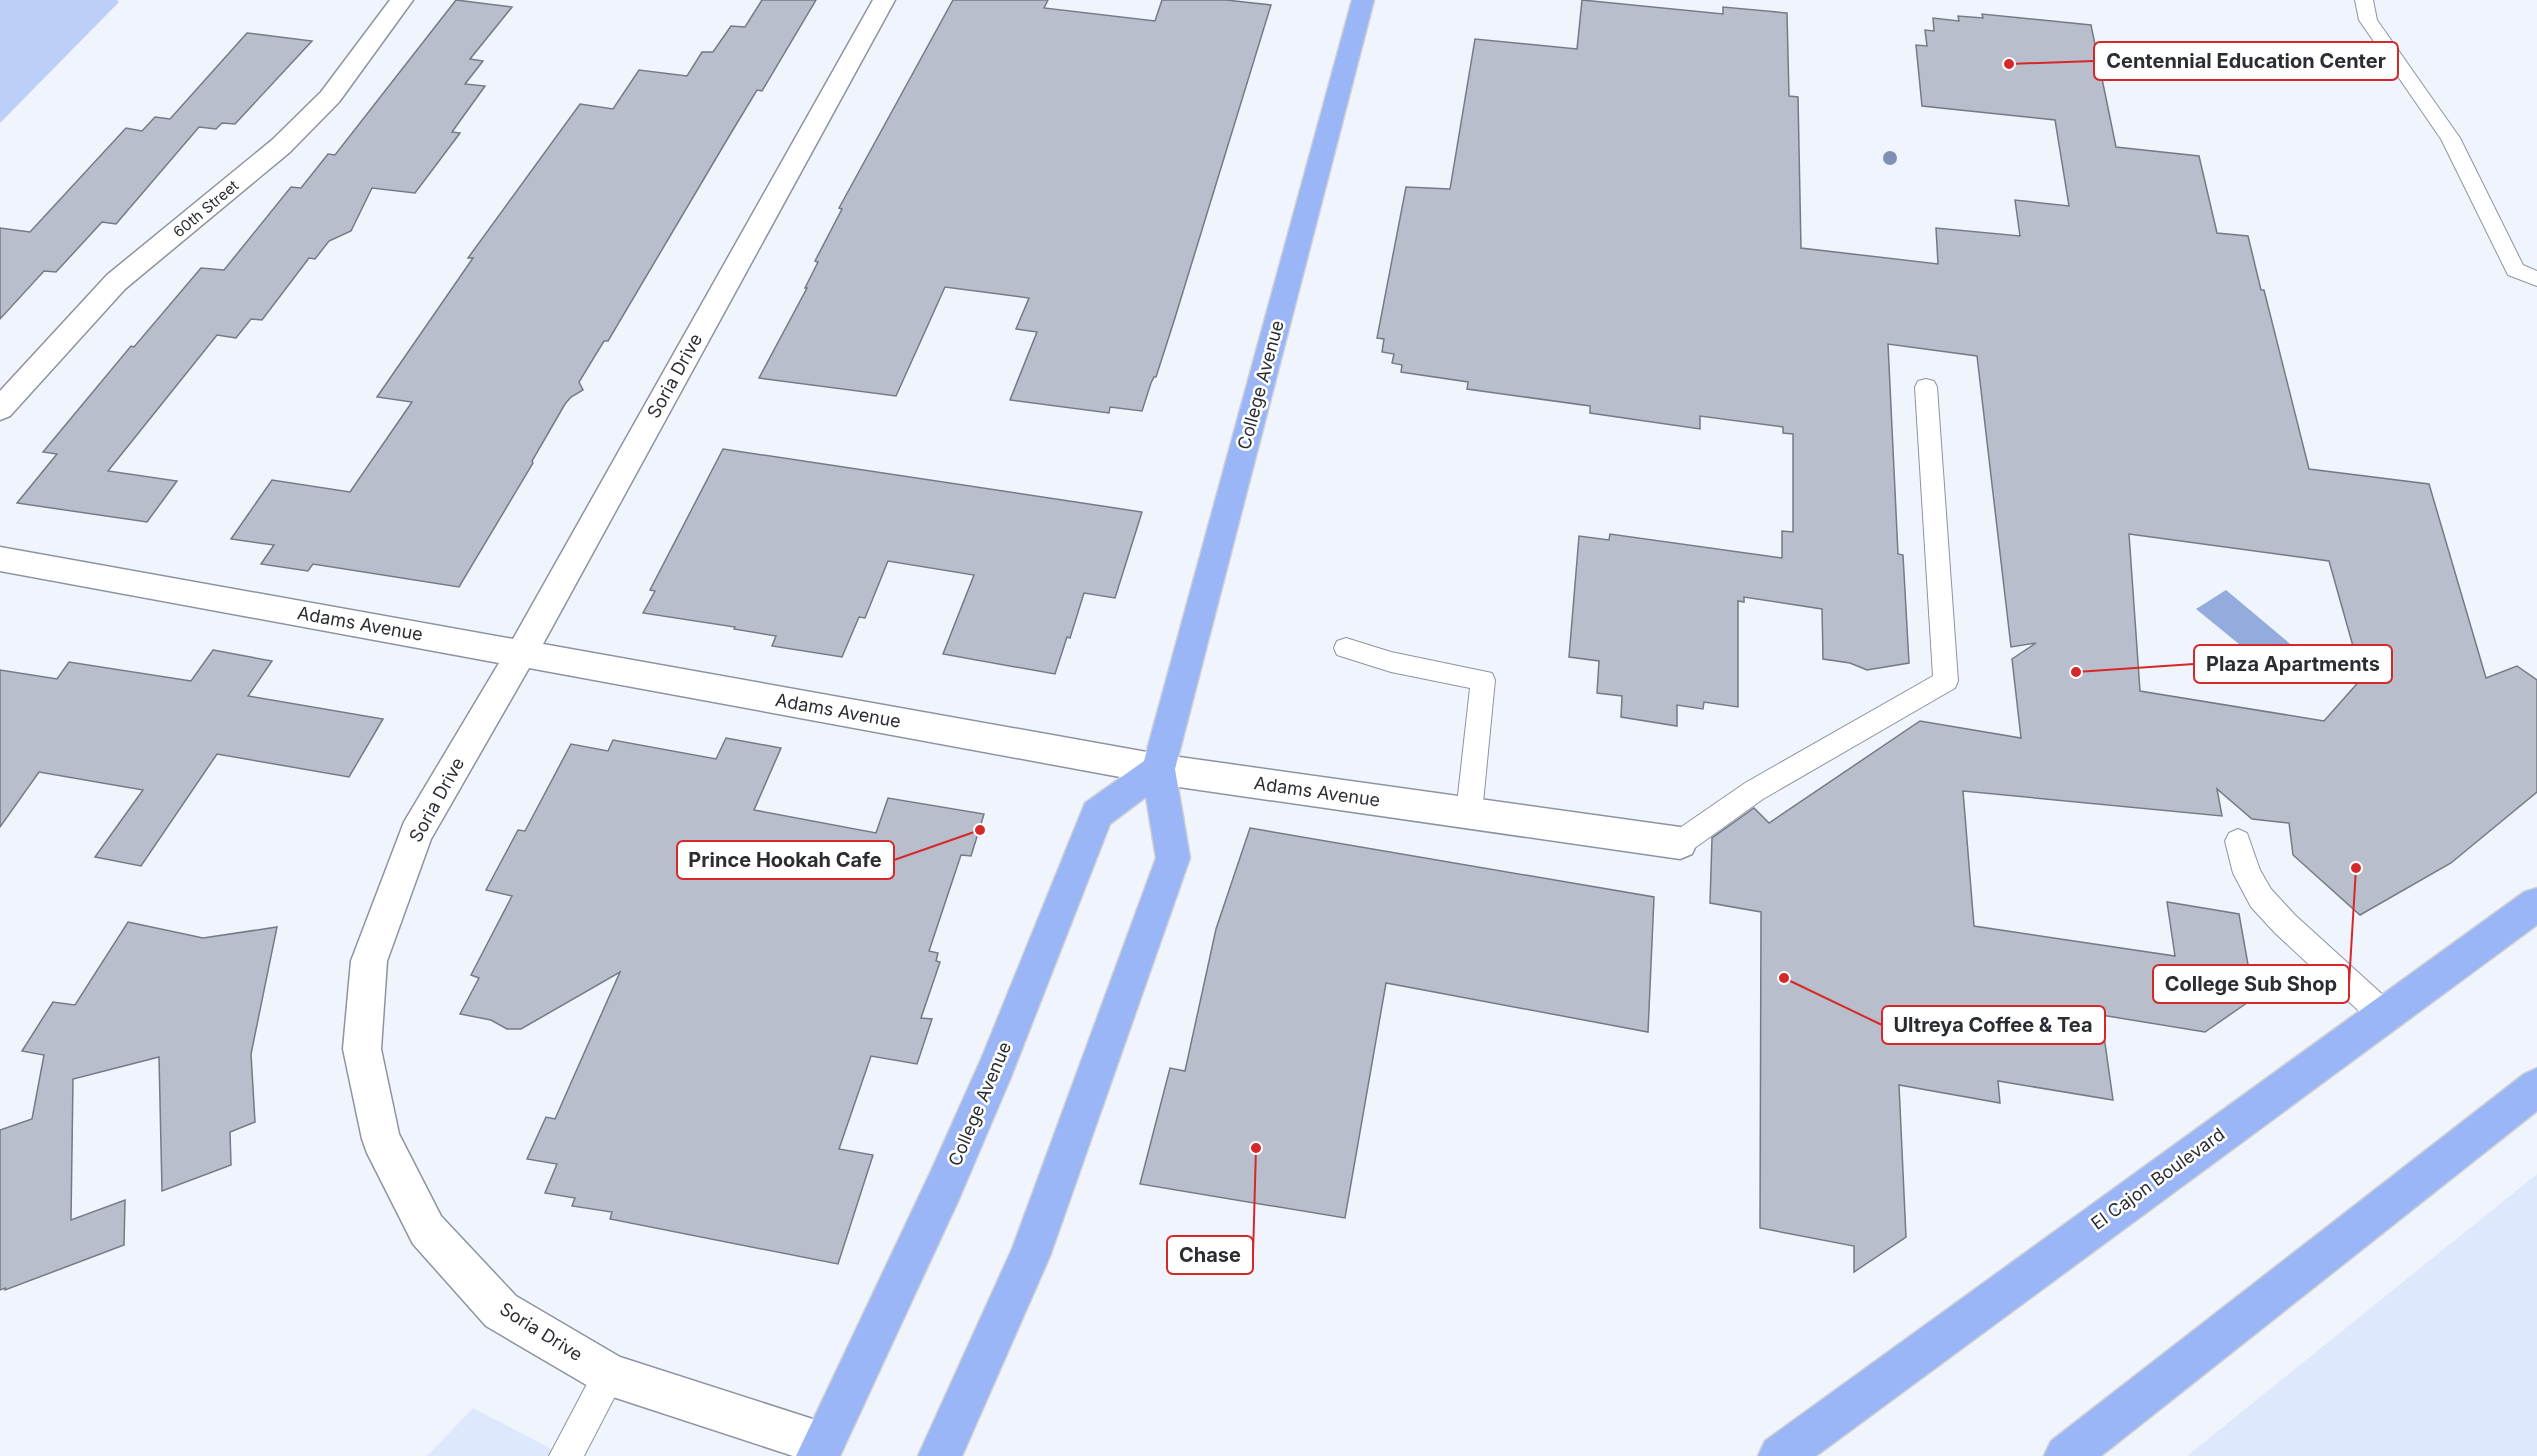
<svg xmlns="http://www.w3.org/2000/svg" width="2537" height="1456" font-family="Inter,sans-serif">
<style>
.built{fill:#dee8fc}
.green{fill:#bbcff8}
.water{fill:#93abdd}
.building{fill:#b8becb;stroke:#757a87;stroke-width:1.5;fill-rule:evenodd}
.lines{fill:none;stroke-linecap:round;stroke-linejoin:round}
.lane-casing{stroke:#8d93a0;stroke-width:2}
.street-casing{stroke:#8d93a0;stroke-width:3}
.primary-casing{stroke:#d0d1d2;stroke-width:3}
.lane{fill:#fff;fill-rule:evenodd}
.street{fill:#fff;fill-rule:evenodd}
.primary{fill:#9bb6f7;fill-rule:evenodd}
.tree{fill:#808fb4}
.labels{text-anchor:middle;stroke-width:5;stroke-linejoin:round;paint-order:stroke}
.far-street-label{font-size:15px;fill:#2a2d32;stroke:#fff}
.street-label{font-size:18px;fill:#2a2d32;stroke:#fff}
.leader{fill:none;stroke:#d62828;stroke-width:2}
.callout-dot{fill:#d62828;stroke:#fff;stroke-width:2}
.callout{fill:#fff;stroke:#d62828;stroke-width:2}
.callout-label{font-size:20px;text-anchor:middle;font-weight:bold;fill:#2a2d32}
</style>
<rect width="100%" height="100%" fill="#f0f4fd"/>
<g class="built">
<path d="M 2537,1174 L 2537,1456 L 2187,1456 Z"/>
<path d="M 473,1408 L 556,1451 L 569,1456 L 427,1456 Z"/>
</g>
<path class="green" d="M 0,0 L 117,0 L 119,2 L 0,123 Z"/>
<path class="water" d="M 2226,590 L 2295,648 L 2266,666 L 2196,609 Z"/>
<g class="building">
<path d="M 456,0 L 512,7 L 470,59 L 483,61 L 465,84 L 485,86 L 452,132 L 460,133 L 415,193 L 372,188 L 351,231 L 329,241 L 315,259 L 309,258 L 262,320 L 251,319 L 236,338 L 217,335 L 108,471 L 177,481 L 147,522 L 17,503 L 57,454 L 43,452 L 131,346 L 134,347 L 201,268 L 224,270 L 291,187 L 301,188 L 328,154 L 335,155 Z"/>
<path d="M 762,0 L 816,0 L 762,91 L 757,90 L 731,133 L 608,341 L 604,341 L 579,382 L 583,390 L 571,397 L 565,404 L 532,461 L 533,463 L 459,587 L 313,564 L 308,571 L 261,564 L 274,545 L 231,539 L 272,480 L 350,492 L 412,402 L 377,397 L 473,258 L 468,258 L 580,104 L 613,109 L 639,70 L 687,76 L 702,52 L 713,52 L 731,26 L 745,27 Z"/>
<path d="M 953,0 L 1048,0 L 1044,8 L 1155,21 L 1162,0 L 1226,0 L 1271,5 L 1174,321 L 1156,377 L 1154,377 L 1151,383 L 1142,411 L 1110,407 L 1109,413 L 1010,400 L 1037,332 L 1016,329 L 1029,298 L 945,287 L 896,396 L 759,378 L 807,288 L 805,288 L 818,262 L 815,261 L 842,209 L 839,208 Z"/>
<path d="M 1582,0 L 1723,14 L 1723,7 L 1787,13 L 1789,96 L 1798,97 L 1801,248 L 1938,264 L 1936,228 L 2020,236 L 2015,200 L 2069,206 L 2055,120 L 1922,106 L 1916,45 L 1927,46 L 1925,30 L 1934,31 L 1933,18 L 1959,21 L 1958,16 L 1983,18 L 1982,14 L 2091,25 L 2116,147 L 2199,156 L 2217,233 L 2248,236 L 2261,290 L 2264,290 L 2309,469 L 2429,484 L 2486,678 L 2517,666 L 2537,680 L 2537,792 L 2451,863 L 2360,915 L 2293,855 L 2289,823 L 2252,819 L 2217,789 L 2222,816 L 1963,791 L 1974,926 L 2175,956 L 2167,902 L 2239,914 L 2254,998 L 2205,1032 L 2101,1015 L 2113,1100 L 1998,1081 L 2000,1103 L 1899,1085 L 1906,1237 L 1854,1272 L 1854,1246 L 1760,1228 L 1761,912 L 1710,903 L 1712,838 L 1754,808 L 1769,823 L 1920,721 L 2021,738 L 2012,659 L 2036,643 L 2011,647 L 1977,356 L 1888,344 L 1898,554 L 1903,555 L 1909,663 L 1867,670 L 1850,663 L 1823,659 L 1822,609 L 1744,597 L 1744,602 L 1738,601 L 1738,707 L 1704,702 L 1703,709 L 1677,705 L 1677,726 L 1621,717 L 1622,696 L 1597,693 L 1599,661 L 1569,657 L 1579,536 L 1609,540 L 1610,534 L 1782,558 L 1782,531 L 1793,532 L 1793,434 L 1783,433 L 1783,427 L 1700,416 L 1700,429 L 1590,413 L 1590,406 L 1467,389 L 1468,382 L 1401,372 L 1402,365 L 1392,363 L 1394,354 L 1382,352 L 1384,339 L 1377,338 L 1406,187 L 1450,189 L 1475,39 L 1577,49 ZM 2129,534 L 2329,561 L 2362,678 L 2324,721 L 2140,691 Z"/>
<path d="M 247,33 L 312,41 L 235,124 L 222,123 L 216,129 L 199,127 L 116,224 L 102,222 L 56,272 L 44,271 L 0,319 L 0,228 L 30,232 L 126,128 L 142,131 L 155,117 L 170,119 Z"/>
<path d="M 723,449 L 1142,512 L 1115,598 L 1084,593 L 1070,638 L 1067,637 L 1055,674 L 943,654 L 974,575 L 888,561 L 865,618 L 859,617 L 842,657 L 772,646 L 776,636 L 734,629 L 735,627 L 643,613 L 655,591 L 650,590 Z"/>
<path d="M 213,650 L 272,661 L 248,696 L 383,719 L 349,777 L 217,754 L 141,866 L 95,857 L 143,790 L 39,772 L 0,827 L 0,670 L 57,679 L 69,662 L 191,681 Z"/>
<path d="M 726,738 L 781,748 L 754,810 L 876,833 L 888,798 L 984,814 L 971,856 L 961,855 L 929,951 L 938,953 L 936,961 L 940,962 L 921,1018 L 932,1019 L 917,1064 L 871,1056 L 839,1149 L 873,1155 L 838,1264 L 610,1219 L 612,1212 L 572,1206 L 575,1198 L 545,1193 L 557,1164 L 527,1159 L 546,1117 L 555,1119 L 620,972 L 521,1029 L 507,1029 L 491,1020 L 460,1014 L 479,978 L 471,975 L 512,896 L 486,890 L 518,830 L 525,831 L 571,744 L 608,751 L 613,740 L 716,759 Z"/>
<path d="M 1250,828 L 1654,897 L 1648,1032 L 1386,983 L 1345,1218 L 1140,1184 L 1170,1068 L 1185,1071 L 1216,929 Z"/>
<path d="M 128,922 L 203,938 L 277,927 L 251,1054 L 255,1122 L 230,1132 L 231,1165 L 162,1191 L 159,1057 L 73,1079 L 71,1220 L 125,1200 L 124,1245 L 5,1290 L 5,1288 L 0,1290 L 0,1130 L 32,1119 L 44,1055 L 22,1051 L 53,1002 L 75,1005 Z"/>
</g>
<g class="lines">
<defs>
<g id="lane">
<path d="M 2355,0 L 2373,0 L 2377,20 L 2460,138 L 2523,265 L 2537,271 L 2537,286 L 2508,275 L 2441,139 L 2359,20 Z"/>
<path d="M 1926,379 L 1934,381 L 1937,387 L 1958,681 L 1955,688 L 1763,799 L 1689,852 L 1680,855 L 1671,852 L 1667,843 L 1671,834 L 1745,783 L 1933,676 L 1915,387 L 1918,381 Z"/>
<path d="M 1346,638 L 1391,652 L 1492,673 L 1495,680 L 1482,813 L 1478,821 L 1469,825 L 1460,821 L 1456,813 L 1470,688 L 1391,672 L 1337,655 L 1334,648 L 1337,641 Z"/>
<path d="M 2238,829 L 2247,833 L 2260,870 L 2271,889 L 2295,915 L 2394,1005 L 2398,1015 L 2394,1025 L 2384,1029 L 2374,1025 L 2275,933 L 2251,907 L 2233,873 L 2225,841 L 2229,833 Z"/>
<path d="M 610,1359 L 622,1363 L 626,1375 L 584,1456 L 549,1456 L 598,1363 Z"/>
</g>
<g id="street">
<path d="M 390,0 L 413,0 L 339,102 L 290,152 L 125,289 L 10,416 L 0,420 L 0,391 L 107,275 L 272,140 L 321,92 Z"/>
<path d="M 873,0 L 895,0 L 543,644 L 1158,754 L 1680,827 L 1692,832 L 1697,843 L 1692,854 L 1680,859 L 1158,784 L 529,668 L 431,839 L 387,961 L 381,1049 L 399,1134 L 441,1216 L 516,1296 L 620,1357 L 822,1422 L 837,1429 L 844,1444 L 839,1456 L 793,1456 L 610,1396 L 595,1390 L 486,1326 L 413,1244 L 367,1153 L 362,1139 L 343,1049 L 351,961 L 404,822 L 499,663 L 0,571 L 0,547 L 513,639 Z"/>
</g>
<g id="primary">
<path d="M 1352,0 L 1374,0 L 1175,769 L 1190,858 L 1050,1256 L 962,1456 L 918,1456 L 1012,1249 L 1156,858 L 1146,797 L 1110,824 L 1011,1077 L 959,1199 L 840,1456 L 796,1456 L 931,1171 L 982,1057 L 1085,803 L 1144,761 Z"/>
<path d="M 2537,888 L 2537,925 L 1816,1456 L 1758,1456 L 1765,1441 L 2524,892 Z"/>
<path d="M 2537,1068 L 2537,1111 L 2101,1456 L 2044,1456 L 2051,1441 L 2524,1074 Z"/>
</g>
</defs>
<use href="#lane" class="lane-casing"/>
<use href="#street" class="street-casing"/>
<use href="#primary" class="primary-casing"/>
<use href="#lane" class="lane"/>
<use href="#street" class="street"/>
<use href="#primary" class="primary"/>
</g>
<circle class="tree" cx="1890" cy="158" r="7"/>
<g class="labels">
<g class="far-street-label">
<text transform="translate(206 209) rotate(-40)" y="5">60th Street</text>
</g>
<g class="street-label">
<text transform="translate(675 376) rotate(-61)" y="6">Soria Drive</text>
<text transform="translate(1261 385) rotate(-75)" y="6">College Avenue</text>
<text transform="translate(360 624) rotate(10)" y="6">Adams Avenue</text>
<text transform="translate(838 711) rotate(10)" y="6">Adams Avenue</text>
<text transform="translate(1317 792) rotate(8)" y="6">Adams Avenue</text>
<text transform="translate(437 800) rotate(-61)" y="6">Soria Drive</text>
<text transform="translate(980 1104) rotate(-67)" y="6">College Avenue</text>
<text transform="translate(2158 1179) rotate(-36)" y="6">El Cajon Boulevard</text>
<text transform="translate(541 1332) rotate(32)" y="6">Soria Drive</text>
</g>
</g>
<path class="leader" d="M2009 64L2094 61M2076 672L2194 664M980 830L894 860M2356 868L2349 984M1784 978L1882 1025M1256 1148L1253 1255"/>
<g class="callout-dot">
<circle cx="2009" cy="64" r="6"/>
<circle cx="2076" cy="672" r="6"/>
<circle cx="980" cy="830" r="6"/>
<circle cx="2356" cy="868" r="6"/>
<circle cx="1784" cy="978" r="6"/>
<circle cx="1256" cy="1148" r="6"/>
</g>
<g class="callout">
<rect x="2094" y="42" width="304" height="38" rx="6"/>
<rect x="2194" y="645" width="198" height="38" rx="6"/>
<rect x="677" y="841" width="217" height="38" rx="6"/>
<rect x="2153" y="965" width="196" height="38" rx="6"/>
<rect x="1882" y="1006" width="223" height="38" rx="6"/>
<rect x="1167" y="1236" width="86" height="38" rx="6"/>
</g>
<g class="callout-label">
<text x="2246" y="68">Centennial Education Center</text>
<text x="2293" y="671">Plaza Apartments</text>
<text x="785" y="867">Prince Hookah Cafe</text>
<text x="2251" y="991">College Sub Shop</text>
<text x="1993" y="1032">Ultreya Coffee &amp; Tea</text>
<text x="1210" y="1262">Chase</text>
</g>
</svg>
